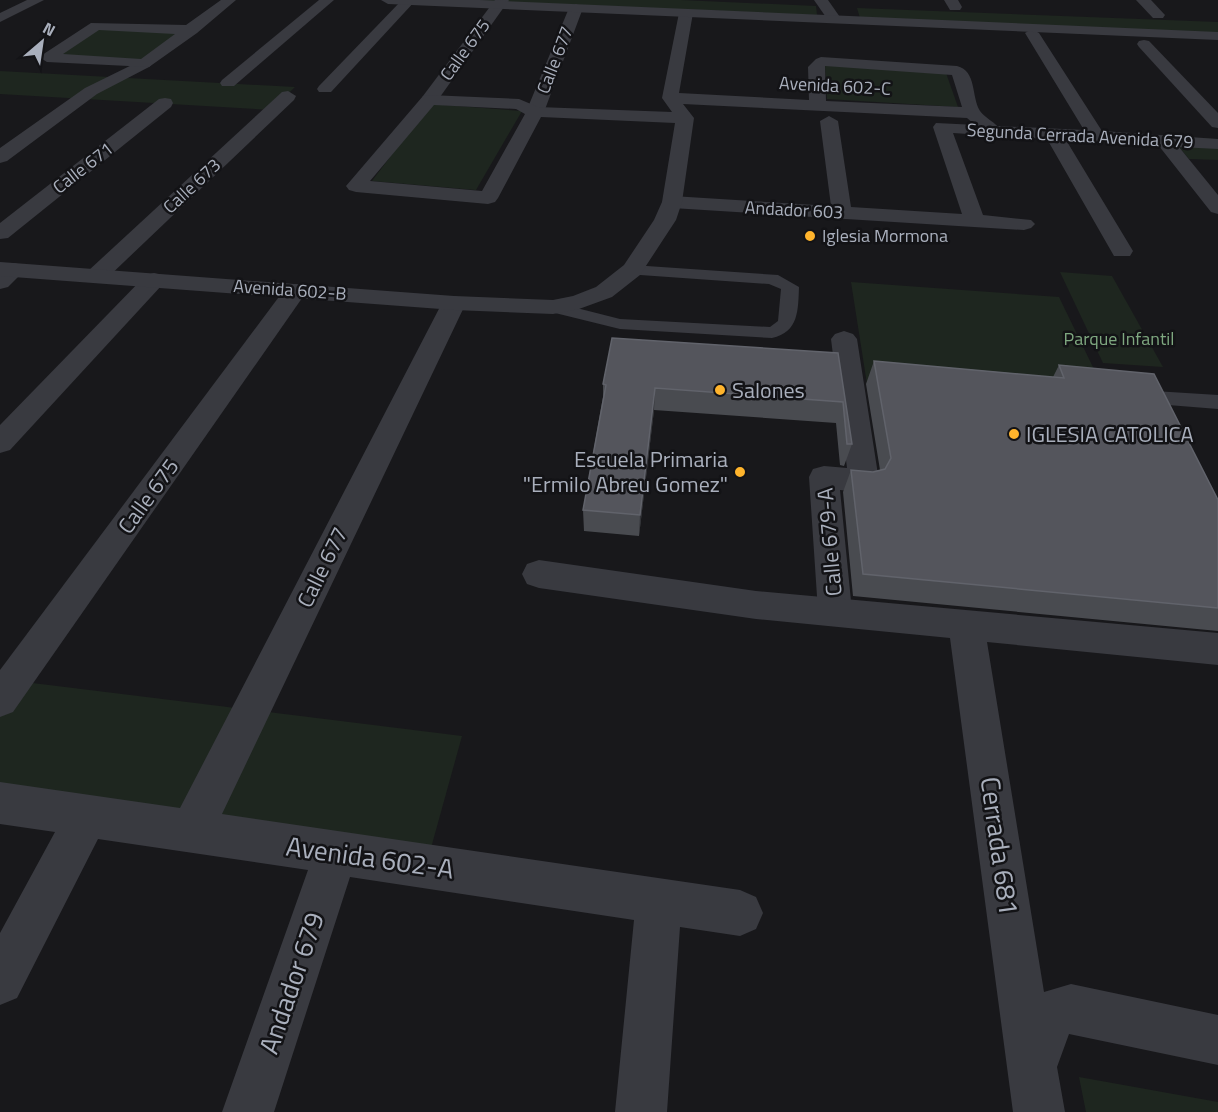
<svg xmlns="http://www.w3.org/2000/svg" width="1218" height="1112" font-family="'Titillium Web',sans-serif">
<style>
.green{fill:#1e261f}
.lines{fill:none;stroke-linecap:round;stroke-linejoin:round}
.service{fill:#393a40;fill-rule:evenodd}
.pedestrian{fill:#393a40;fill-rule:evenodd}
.minor{fill:#393a40;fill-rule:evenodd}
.tertiary{fill:#393a40;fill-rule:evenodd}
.wall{fill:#494b50}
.shaded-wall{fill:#313236}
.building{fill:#54555c;stroke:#61636b;stroke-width:1.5}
.poi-dot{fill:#ffb42c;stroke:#131316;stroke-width:2}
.labels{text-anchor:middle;stroke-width:5;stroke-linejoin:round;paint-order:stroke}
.far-street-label{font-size:18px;fill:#a9afbc;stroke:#131316}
.far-poi-label{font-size:18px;fill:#a9afbc;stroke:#131316;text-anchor:start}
.far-park-label{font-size:18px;fill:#7fa880;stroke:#131316}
.poi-label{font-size:22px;fill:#a9afbc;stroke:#131316;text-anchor:start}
.street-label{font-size:22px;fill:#a9afbc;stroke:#131316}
.near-street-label{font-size:27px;fill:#a9afbc;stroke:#131316}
</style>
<rect width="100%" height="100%" fill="#18181b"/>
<g class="green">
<path d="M 460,0 L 681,0 L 816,6 L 817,15 Z"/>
<path d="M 857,8 L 1218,22 L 1218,33 L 860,18 Z"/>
<path d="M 101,27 L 184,32 L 140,61 L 52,57 Z"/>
<path d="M 825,65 L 946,73 L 958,107 L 827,99 Z"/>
<path d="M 0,71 L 295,87 L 271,110 L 0,94 Z"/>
<path d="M 430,104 L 522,111 L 476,190 L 372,181 Z"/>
<path d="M 1171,137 L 1218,139 L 1218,160 L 1189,159 Z"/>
<path d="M 1060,272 L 1112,276 L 1163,367 L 1103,363 Z"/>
<path d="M 851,282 L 1059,297 L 1106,394 L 867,384 Z"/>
<path d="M 0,679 L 462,736 L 431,848 L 0,790 Z"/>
<path d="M 1079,1077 L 1218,1102 L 1218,1112 L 1086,1112 Z"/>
</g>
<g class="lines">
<g class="service">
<path d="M 632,265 L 778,275 L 799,287 C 798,310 799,332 772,338 L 620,329 L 547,311 L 544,307 L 553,302 L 620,319 L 770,327 L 778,321 L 781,289 L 769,284 L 626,274 L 624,270 Z"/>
<path d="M 1154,391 L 1218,395 L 1218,409 L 1168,405 L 1173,413 L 1170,418 L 1156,418 L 1144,397 L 1147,392 Z"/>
</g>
<g class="pedestrian">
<path d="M 27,0 L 44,0 L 0,22 L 0,13 Z"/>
<path d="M 319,0 L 334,0 L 234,86 L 222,86 L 220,83 L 222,80 Z"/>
<path d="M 402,0 L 416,0 L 331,92 L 319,92 L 317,89 L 319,86 Z"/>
<path d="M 495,0 L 509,0 L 435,104 L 423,104 L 421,100 L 423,96 Z"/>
<path d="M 576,4 L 583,8 L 544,112 L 535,117 L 529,116 L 526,112 L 569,8 Z"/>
<path d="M 1032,29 L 1039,33 L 1102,131 L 1218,139 L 1218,149 L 1179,147 L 1218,195 L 1218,214 L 1211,212 L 1159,146 L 1066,140 L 1133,251 L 1130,256 L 1114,256 L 1047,139 L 953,133 L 983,215 L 1031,220 L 1035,224 L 1031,228 L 1024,230 L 672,208 L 665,206 L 662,202 L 665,198 L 672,196 L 831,206 L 820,121 L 829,116 L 838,121 L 851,207 L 962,214 L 933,127 L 936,123 L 1084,130 L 1025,33 Z"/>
<path d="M 1144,40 L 1149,41 L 1218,113 L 1218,128 L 1212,127 L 1139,47 L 1137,44 L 1139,41 Z"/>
<path d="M 144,59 L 152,64 L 149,67 L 97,94 L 7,161 L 0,163 L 0,148 L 85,88 Z"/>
<path d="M 288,91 L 296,96 L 294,100 L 104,281 L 88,281 L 84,276 L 88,271 L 282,92 Z"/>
<path d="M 165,98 L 171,99 L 173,103 L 171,107 L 8,238 L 0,239 L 0,223 L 159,99 Z"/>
<path d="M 14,263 L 22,265 L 25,270 L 8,287 L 0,289 L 0,270 Z"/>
<path d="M 154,273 L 162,275 L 166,280 L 162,285 L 10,450 L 0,453 L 0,425 L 146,275 Z"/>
<path d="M 295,284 L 303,286 L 307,291 L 13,712 L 0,717 L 0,670 L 287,286 Z"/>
<path d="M 454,296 L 462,298 L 466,303 L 222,814 L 740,890 L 756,897 L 763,913 L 756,929 L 740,936 L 680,927 L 667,1112 L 615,1112 L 634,920 L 350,877 L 274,1112 L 222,1112 L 308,870 L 98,839 L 17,998 L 0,1005 L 0,933 L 55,832 L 0,824 L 0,782 L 180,808 L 442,303 L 446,298 Z"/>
<path d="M 844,331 L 853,334 L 857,339 L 879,481 L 875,489 L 864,492 L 840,490 L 852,611 L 847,621 L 835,626 L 823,621 L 818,611 L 809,477 L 813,469 L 824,466 L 847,468 L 831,339 L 835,334 Z"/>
</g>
<g class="minor">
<path d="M 221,0 L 236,0 L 197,33 L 149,67 L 47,62 L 39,57 L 91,23 L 186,25 ZM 99,30 L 175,34 L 141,59 L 63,54 Z"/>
<path d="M 814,0 L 828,0 L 842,20 L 840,23 L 830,23 Z"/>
<path d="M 944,0 L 958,0 L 962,7 L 960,10 L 950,10 Z"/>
<path d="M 1136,0 L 1151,0 L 1165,15 L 1163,18 L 1153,18 Z"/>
<path d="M 686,9 L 693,13 L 679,93 L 809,100 L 808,67 L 816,59 L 821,57 L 957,66 C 977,71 971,96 980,111 C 985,118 995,122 1001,130 L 992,135 L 986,134 L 967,118 L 683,104 L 694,118 L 682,202 L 676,220 L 640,275 L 612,297 L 579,309 L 553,314 L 454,310 L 0,276 L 0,262 L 454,296 L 553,300 L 573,296 L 596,287 L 624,265 L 654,220 L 662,202 L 675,123 L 541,117 L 498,198 L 495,202 L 488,204 L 356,192 L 349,190 L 346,186 L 423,96 L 429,95 L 519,99 L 538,107 L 672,112 L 662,98 L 679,13 ZM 825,66 L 952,75 L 962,107 L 826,101 ZM 434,105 L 516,109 L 525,114 L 482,191 L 370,181 Z"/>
<path d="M 539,560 L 756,591 L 1218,633 L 1218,665 L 987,642 L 1044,992 L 1071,984 L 1218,1015 L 1218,1065 L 1069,1034 L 1057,1067 L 1065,1112 L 1013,1112 L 950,638 L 756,619 L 539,588 L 527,584 L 522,574 L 527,564 Z"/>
</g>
<path class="tertiary" d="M 381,0 L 480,0 L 1218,32 L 1218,40 L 388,4 Z"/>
</g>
<g class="wall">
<path d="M 838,353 L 852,444 L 844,466 L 840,465 L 836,423 L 654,410 L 639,536 L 584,531 L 583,510 L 603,397 L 603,384 Z"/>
<path d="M 874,361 L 1053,377 L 1059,365 L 1218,500 L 1218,631 L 853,596 L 843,492 L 851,470 L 873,472 L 880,470 L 866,384 Z"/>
</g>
<path class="shaded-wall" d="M 655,388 L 654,410 L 639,536 L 640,515 Z"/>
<g class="building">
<path d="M 612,338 L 838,353 L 852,444 L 847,444 L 843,402 L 655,388 L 640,515 L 583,510 L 606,385 L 603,384 Z"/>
<path d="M 874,361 L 1064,378 L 1059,365 L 1154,374 L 1218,500 L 1218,608 L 863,574 L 851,470 L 873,472 L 885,469 L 891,458 Z"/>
</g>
<g class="poi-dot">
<circle cx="810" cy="236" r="6"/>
<circle cx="720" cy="390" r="6"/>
<circle cx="1014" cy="434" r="6"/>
<circle cx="740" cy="472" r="6"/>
</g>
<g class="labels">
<g class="far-street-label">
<text transform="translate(465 50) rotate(-54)" y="6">Calle 675</text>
<text transform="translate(555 60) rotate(-69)" y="6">Calle 677</text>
<text transform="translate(835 86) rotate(3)" y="6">Avenida 602-C</text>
<text transform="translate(1080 136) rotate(3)" y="6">Segunda Cerrada Avenida 679</text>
<text transform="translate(83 168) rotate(-38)" y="6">Calle 671</text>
<text transform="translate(192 186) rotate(-43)" y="6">Calle 673</text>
<text transform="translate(794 210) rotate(3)" y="6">Andador 603</text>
<text transform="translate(290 290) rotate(4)" y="6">Avenida 602-B</text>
</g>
<g class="far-poi-label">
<text x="822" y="242">Iglesia Mormona</text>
</g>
<g class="far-park-label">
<text x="1119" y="345">Parque Infantil</text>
</g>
<g class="poi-label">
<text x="732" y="398">Salones</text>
<text x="1026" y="442">IGLESIA CATOLICA</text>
<text x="728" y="467" text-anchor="end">Escuela Primaria<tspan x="728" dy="25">"Ermilo Abreu Gomez"</tspan></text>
</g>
<g class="street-label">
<text transform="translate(148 496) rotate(-54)" y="8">Calle 675</text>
<text transform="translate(829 542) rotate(-95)" y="8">Calle 679-A</text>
<text transform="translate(322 567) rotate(-64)" y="8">Calle 677</text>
</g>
<g class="near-street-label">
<text transform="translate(999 846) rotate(82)" y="9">Cerrada 681</text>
<text transform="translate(370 858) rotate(8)" y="9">Avenida 602-A</text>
<text transform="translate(292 983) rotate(-71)" y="9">Andador 679</text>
</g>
</g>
<g transform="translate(42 42) rotate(29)" stroke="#131316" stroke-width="4.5" paint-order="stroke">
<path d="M0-4.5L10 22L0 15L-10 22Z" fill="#a9afbc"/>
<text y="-9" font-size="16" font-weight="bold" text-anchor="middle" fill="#a9afbc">N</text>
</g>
</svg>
